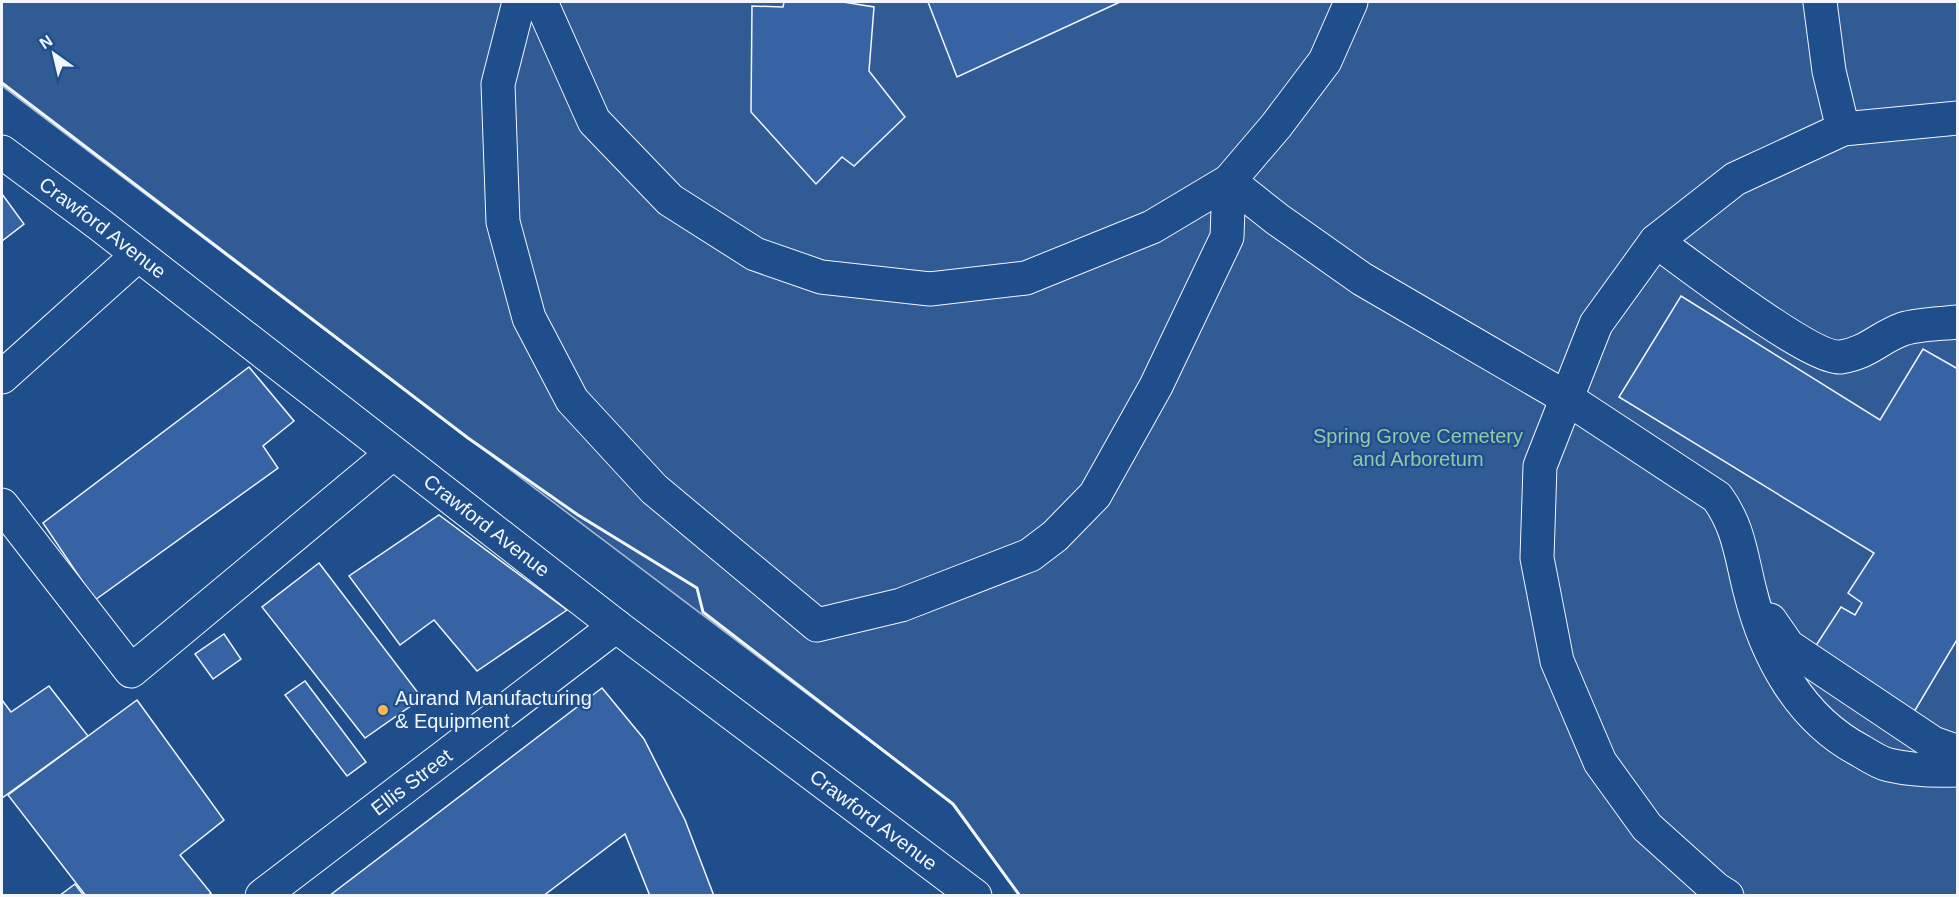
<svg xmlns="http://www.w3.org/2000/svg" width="1959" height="897" font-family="Helvetica,sans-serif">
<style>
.built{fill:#305b95;stroke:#a8bbd7;stroke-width:1.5}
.building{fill:#3563a3;stroke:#f2f6ff;stroke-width:1.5}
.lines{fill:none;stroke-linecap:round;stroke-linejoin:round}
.minor-casing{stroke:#f2f6ff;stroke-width:35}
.minor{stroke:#1f4e8c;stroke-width:33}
.wall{stroke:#f2f6ff;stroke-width:3}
.poi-dot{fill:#ffb74d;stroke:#1f4e8c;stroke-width:2}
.labels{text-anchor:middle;stroke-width:4.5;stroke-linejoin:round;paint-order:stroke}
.street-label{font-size:20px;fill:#f2f6ff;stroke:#1f4e8c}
.park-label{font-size:20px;fill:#97c8a6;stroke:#1f4e8c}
.poi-label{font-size:20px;fill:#f2f6ff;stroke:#1f4e8c;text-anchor:start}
</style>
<rect width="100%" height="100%" fill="#1f4e8c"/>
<path class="built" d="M 2,2 L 1957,2 L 1957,895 L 1020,895 L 953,804 L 2,86 Z"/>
<g class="building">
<path d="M 784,2 L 843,2 L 874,7 L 869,71 L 905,117 L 854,166 L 842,157 L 816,184 L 751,112 L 752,6 L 783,7 Z"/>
<path d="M 928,2 L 1120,2 L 957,77 Z"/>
<path d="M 2,194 L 24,224 L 2,241 Z"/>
<path d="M 1681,296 L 1880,420 L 1923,349 L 1958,369 L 1958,638 L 1914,712 L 1815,647 L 1841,607 L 1855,615 L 1862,603 L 1848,593 L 1874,553 L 1619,397 Z"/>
<path d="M 249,367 L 294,421 L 263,446 L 278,468 L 95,600 L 43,523 Z"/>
<path d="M 439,515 L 567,610 L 477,671 L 434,620 L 400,645 L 349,576 Z"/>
<path d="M 319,563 L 422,698 L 365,738 L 262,607 Z"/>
<path d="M 224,634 L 241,659 L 213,679 L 195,654 Z"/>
<path d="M 305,681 L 366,762 L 347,776 L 285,695 Z"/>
<path d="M 49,686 L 88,736 L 2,798 L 2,700 L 11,712 Z"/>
<path d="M 602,688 L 644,739 L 685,820 L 714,896 L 650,896 L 625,834 L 543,896 L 329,896 Z"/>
<path d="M 137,700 L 224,820 L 180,855 L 211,893 L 207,896 L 86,896 L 8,795 Z"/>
<path d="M 75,884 L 84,896 L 59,896 Z"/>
</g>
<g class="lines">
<defs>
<g id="minor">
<path d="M 519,2 L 498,84 L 503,222 L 529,318 L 572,400 L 654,489 L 817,625 L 901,605 L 1030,555 L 1055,536 L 1095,495 L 1156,386 L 1227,237 L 1229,181"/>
<path d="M 541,2 L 594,121 L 670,200 L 755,254 L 821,277 L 930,289 L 1026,278 L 1152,227 L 1229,181 L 1276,126 L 1325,61 L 1351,2"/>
<path d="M 1820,2 L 1829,71 L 1843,129"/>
<path id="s1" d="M 2,152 L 99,224 L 616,626 L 975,896"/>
<path d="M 1229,181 L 1277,219 L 1362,279 L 1565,397 L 1717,497 C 1739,527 1741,556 1750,591 C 1766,656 1800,719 1861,751 C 1869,756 1880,763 1889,765 C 1911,770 1936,771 1958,770"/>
<path d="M 1656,241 C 1685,262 1812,360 1841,357 C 1868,353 1880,337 1903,329 C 1919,324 1940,324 1958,322"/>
<path d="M 2,377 L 138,255"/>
<path d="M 2,505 L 131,671 L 393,453"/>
<path d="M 1770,620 L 1788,646 L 1933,743 L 1958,752"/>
<path id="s2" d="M 262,896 L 616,626"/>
<path d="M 1727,896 L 1716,889 L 1647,827 L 1600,762 L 1557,661 L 1537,558 L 1540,466 L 1596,324 L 1656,241 L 1735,179 L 1843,129 L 1958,118"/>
</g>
</defs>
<use href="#minor" class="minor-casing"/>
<use href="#minor" class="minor"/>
<path class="wall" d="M 2,83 L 468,438 L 578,515 L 697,588 L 703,612 L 953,804 L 1020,896"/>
</g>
<circle class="poi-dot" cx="383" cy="710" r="6"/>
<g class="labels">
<g class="street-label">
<text dy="7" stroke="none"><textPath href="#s1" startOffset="126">Crawford Avenue</textPath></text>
<text dy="7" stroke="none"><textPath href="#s1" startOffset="612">Crawford Avenue</textPath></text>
<text dy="7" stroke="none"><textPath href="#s2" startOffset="188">Ellis Street</textPath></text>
<text dy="7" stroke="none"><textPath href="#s1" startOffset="1098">Crawford Avenue</textPath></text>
</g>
<g class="park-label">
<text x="1418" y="443">Spring Grove Cemetery<tspan x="1418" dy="23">and Arboretum</tspan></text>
</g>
<g class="poi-label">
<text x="395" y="705">Aurand Manufacturing<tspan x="395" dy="23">&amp; Equipment</tspan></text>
</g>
</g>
<rect width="1959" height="897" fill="none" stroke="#f2f6ff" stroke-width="6"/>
<g transform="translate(54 54) rotate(326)" stroke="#1f4e8c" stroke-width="4.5" paint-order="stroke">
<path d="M0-4.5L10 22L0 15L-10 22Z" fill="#f2f6ff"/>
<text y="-9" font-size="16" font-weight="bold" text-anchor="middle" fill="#f2f6ff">N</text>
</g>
</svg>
